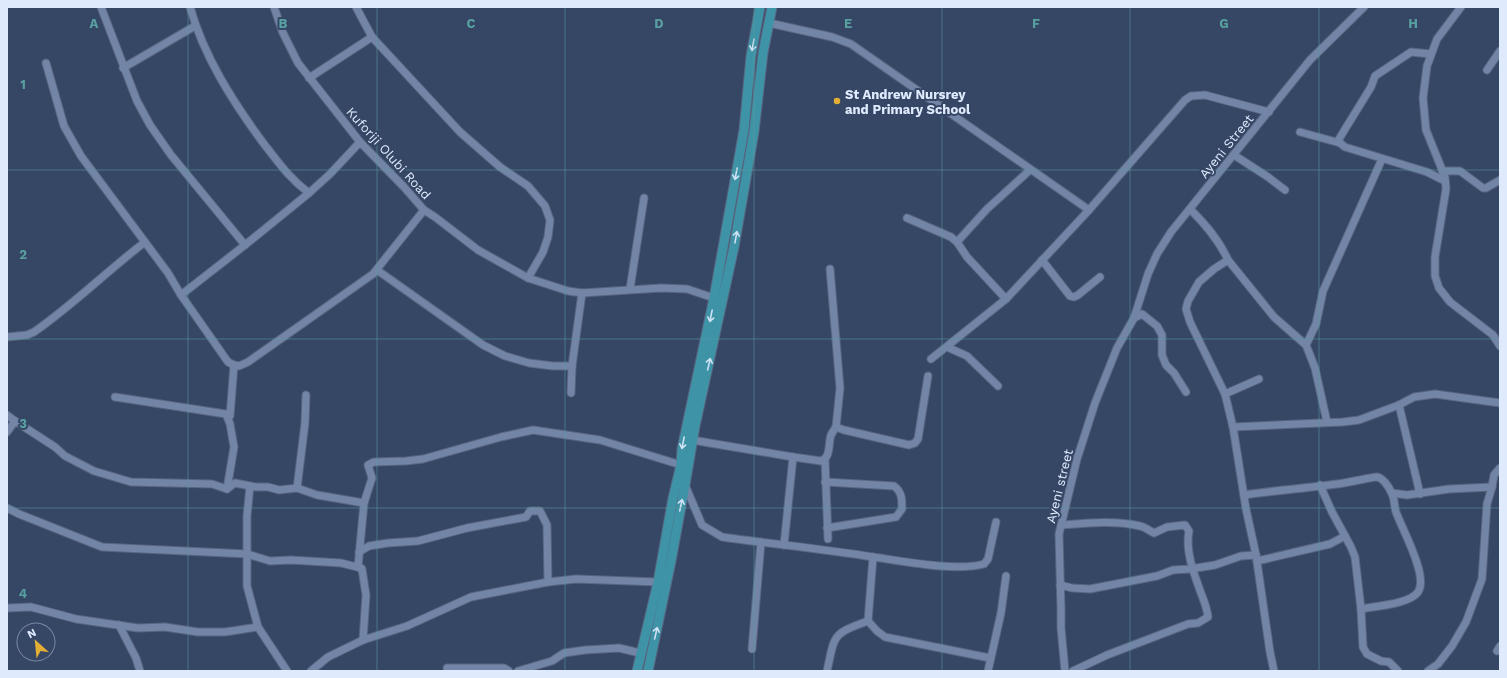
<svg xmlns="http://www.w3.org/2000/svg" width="1507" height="678" font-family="'Work Sans',sans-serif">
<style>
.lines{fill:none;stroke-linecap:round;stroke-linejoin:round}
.minor-casing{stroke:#57657f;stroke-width:9}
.major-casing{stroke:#57657f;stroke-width:11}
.minor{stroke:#7385a7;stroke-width:7}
.major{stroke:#3f93a6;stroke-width:9}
.oneway{stroke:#cfe1f4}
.grid{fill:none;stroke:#589fa0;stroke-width:1;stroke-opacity:0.55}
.poi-dot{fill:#e4ae35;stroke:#364665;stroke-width:1.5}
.labels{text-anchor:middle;stroke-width:4;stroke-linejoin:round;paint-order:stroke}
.poi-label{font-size:13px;font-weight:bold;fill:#dfeafd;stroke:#364665;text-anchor:start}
.street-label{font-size:13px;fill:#dfeafd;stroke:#364665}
.grid-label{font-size:13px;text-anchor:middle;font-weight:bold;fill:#589fa0;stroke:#364665;stroke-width:4;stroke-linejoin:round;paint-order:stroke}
</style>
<rect width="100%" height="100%" fill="#364665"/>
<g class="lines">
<defs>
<g id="minor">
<path d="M 101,7 L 137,101 L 150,125 L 171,155 L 245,245"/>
<path d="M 190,7 C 204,57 233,102 264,144 C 279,163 289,178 309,193"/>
<path d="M 274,7 L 283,33 L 298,63 L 360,142 L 404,187 L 424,210 L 435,217 L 478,250 L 528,278 L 568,291 L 582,293 L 661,288 L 687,289 L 714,298"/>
<path d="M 356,7 L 372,37 L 460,132 L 500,167 L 528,186 L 545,206 L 550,220 L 548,237 L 543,252 L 528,278"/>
<path d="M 1461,7 L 1437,39 L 1427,66 L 1423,98 L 1426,130 L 1445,177 L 1446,189 L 1435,257 L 1435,276 L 1439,288 L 1450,302 L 1493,335 L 1500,346"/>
<path d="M 769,23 L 832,37 L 851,44 L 1089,210"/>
<path d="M 1431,54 L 1411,52 L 1375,76 L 1371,87 L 1339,139 L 1340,143 L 1345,147 L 1427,172 L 1445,181"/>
<path d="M 46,63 L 64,126 L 81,156 L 168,273 L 181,295 L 228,362 L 234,365 L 239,366 L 248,362 L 373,274 L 424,210"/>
<path d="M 123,68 L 195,26"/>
<path d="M 1487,70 L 1500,51"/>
<path d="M 309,78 L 372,37"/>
<path d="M 1300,132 L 1340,143"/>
<path d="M 1234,155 L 1268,177 L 1285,190"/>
<path d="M 1442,171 L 1460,171 L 1483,188 L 1486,188 L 1500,180"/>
<path d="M 1190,209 C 1206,225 1219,240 1228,260"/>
<path d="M 907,218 L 951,237 L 957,242 L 967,257 L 1006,299"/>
<path d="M 957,242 L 987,209 L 1030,170"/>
<path d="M 1042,260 L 1070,296 L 1074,297 L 1078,295 L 1100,277"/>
<path d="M 830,269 L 840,388 L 836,427"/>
<path d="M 377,270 L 483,345 L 505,356 L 529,363 L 553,366 L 572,366"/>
<path d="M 630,289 L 644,198"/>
<path d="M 181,295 L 245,245 L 309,193 L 330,174 L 360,142"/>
<path d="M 1134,318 L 1142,314 L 1157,326 L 1162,335 L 1162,355 L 1166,365 L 1174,373 L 1186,392"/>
<path d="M 7,337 L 27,335 L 34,332 C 73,305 107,271 145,242"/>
<path d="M 947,347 L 967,356 L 998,386"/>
<path d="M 931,359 L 1006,299 L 1089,210 L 1185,100 L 1191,96 L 1205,95 L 1269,112"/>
<path d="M 571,393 L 572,366 L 582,293"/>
<path d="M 1225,394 L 1259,379"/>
<path d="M 115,397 L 226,414"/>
<path d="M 1399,405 L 1420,494"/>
<path d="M 7,415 L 15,421 L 55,447 L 65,456 L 94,471 L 131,482 L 212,484 L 227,489 L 235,483 L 256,487 L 268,487 L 279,490 L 297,488 L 317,495 L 364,503"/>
<path d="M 1327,422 L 1315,368 L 1306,345 L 1316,324 L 1323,291 L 1382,159"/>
<path d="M 1233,427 L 1343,422 L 1359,420 L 1399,405 L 1414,397 L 1435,394 L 1500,403"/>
<path d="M 7,432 L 15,421"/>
<path d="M 692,440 L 793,457 L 821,461 C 831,458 828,444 831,435 C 832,433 834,430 836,427 L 844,430 L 909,445 L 915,443 L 918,439 L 928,376"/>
<path d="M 825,459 L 828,539"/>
<path d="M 825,482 L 894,486 C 902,492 902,499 902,509 L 896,517 L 827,528"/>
<path d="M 685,485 L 702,525 L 722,537 C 772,544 823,549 873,557 C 903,561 955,572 984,564 L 988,559 L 996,522"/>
<path d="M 1320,485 L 1332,512 L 1351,547 L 1355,557 L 1361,609 L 1363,647 L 1367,654 L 1381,661 L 1389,662 L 1398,671"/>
<path d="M 250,486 L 247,516 L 247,586 L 258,627 L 287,671"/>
<path d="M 297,488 L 305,423 L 306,395"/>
<path d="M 227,489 L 234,447 L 230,424 L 226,414 L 230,416 L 234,365"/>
<path d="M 1392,493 L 1407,495 L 1449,489 L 1492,487"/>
<path d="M 1244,495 C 1277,490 1311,488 1344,483 C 1350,482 1373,477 1377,477 C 1383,478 1389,487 1391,492 C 1395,498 1394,506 1396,512 C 1402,529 1429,577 1418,592 C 1410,604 1375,606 1361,609"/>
<path d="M 7,508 L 19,514 L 102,547 L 247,554 L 270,561 L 291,560 L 341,563 L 361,568"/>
<path d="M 1061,525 C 1087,523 1115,520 1140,526 C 1145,527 1150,531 1154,533 L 1167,527 L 1185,525 L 1189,531 C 1185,551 1194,574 1201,593 C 1204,601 1207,608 1208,617 L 1198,623 L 1188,624 L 1107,655 L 1073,671"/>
<path d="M 784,545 L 793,457"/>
<path d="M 359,552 L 369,546 L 388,543 L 418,541 L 467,528 L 526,517 L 530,511 L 540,511 L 547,525 L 548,582"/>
<path d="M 873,557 L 868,621 L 877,631 L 885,637 L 990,658"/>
<path d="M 1257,561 L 1330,544 L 1345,536"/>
<path d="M 1060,585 L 1072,588 L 1090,589 L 1157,576 L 1173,570 L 1190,569 L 1215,565 L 1241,556 L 1256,555"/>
<path d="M 7,608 L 31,607 L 76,619 L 138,628 L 165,627 L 198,632 L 225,632 L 258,627"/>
<path d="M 119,625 L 136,658 L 140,671"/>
<path d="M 363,640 L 366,595 L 362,569 L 358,567 L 364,503 L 372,478 L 368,465 L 374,462 L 406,461 L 423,459 L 501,437 L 533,430 L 600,440 L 681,465"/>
<path d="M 752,649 L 761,542"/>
<path d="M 1497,651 L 1500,646"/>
<path d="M 447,668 L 504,668 L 509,671"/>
<path d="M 311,671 L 328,657 L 363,640 L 407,626 L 471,597 L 548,582 L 576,579 L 658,582"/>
<path d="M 518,671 L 552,661 L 564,653 L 585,650 L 619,648 L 640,653"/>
<path d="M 827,671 C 835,634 832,634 868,621"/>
<path d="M 988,671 L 1001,613 L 1006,576"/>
<path d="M 1065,671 L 1061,628 L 1061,609 L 1059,534 L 1077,459 L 1095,403 L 1117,348 L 1134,318 L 1148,274 L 1157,254 L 1171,232 L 1310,60 L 1364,7"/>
<path d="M 1274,671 L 1270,652 L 1256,555 L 1246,509 L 1233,427 L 1225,394 L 1190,322 L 1186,309 L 1188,301 L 1199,282 L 1214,269 L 1228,260 L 1274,317 L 1306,345"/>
<path d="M 1428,671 L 1438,664 L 1452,646 L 1466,622 L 1482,579 L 1487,504 L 1492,487 L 1494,475 L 1500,468"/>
</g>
<g id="major">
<path d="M 637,671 L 658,582 L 673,498 L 681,465 L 682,449 L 714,298 L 744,130 L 751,56 L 760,7"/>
<path d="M 648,671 L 671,561 L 685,485 L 695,426 L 734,247 L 754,132 L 763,53 L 772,7"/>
</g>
</defs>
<use href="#minor" class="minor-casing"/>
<use href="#major" class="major-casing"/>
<use href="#minor" class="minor"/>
<use href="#major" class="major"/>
</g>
<defs><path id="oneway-shaft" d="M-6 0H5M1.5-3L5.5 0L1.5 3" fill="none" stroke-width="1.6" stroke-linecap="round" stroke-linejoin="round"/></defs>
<g class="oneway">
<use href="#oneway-shaft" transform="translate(753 45) rotate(100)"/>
<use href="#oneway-shaft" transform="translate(736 174) rotate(101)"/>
<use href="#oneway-shaft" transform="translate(736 237) rotate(-80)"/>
<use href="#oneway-shaft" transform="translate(711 316) rotate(101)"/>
<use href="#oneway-shaft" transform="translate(709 364) rotate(-77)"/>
<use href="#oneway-shaft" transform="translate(683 443) rotate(101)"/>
<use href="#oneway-shaft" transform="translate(681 505) rotate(-78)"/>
<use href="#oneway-shaft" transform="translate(656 633) rotate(-77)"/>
</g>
<path class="grid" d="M 188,7 L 188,671M 377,7 L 377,671M 565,7 L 565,671M 754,7 L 754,671M 942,7 L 942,671M 1130,7 L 1130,671M 1319,7 L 1319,671M 7,170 L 1500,170M 7,339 L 1500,339M 7,508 L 1500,508"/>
<circle class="poi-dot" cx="837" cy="101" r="4"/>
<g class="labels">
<g class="poi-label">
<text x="845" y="99">St Andrew Nursrey<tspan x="845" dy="15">and Primary School</tspan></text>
</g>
<g class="street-label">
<text transform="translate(1226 146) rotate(-51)" y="5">Ayeni Street</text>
<text transform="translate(389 153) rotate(48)" y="5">Kuforiji Olubi Road</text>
<text transform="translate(1059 486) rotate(-76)" y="5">Ayeni street</text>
</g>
</g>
<g class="grid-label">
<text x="94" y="28">A</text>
<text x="283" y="28">B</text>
<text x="471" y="28">C</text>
<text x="659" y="28">D</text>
<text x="848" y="28">E</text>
<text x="1036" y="28">F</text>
<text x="1224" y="28">G</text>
<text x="1413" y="28">H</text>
<text x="23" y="89">1</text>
<text x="23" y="259">2</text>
<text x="23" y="428">3</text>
<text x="23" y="598">4</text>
</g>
<rect width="1507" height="678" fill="none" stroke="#dfeafd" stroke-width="16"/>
<g transform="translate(36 642) rotate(333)"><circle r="19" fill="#364665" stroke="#7a88a2"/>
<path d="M0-3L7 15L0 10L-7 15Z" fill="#e4ae35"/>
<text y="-6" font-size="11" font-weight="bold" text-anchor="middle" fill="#dfeafd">N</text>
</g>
</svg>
